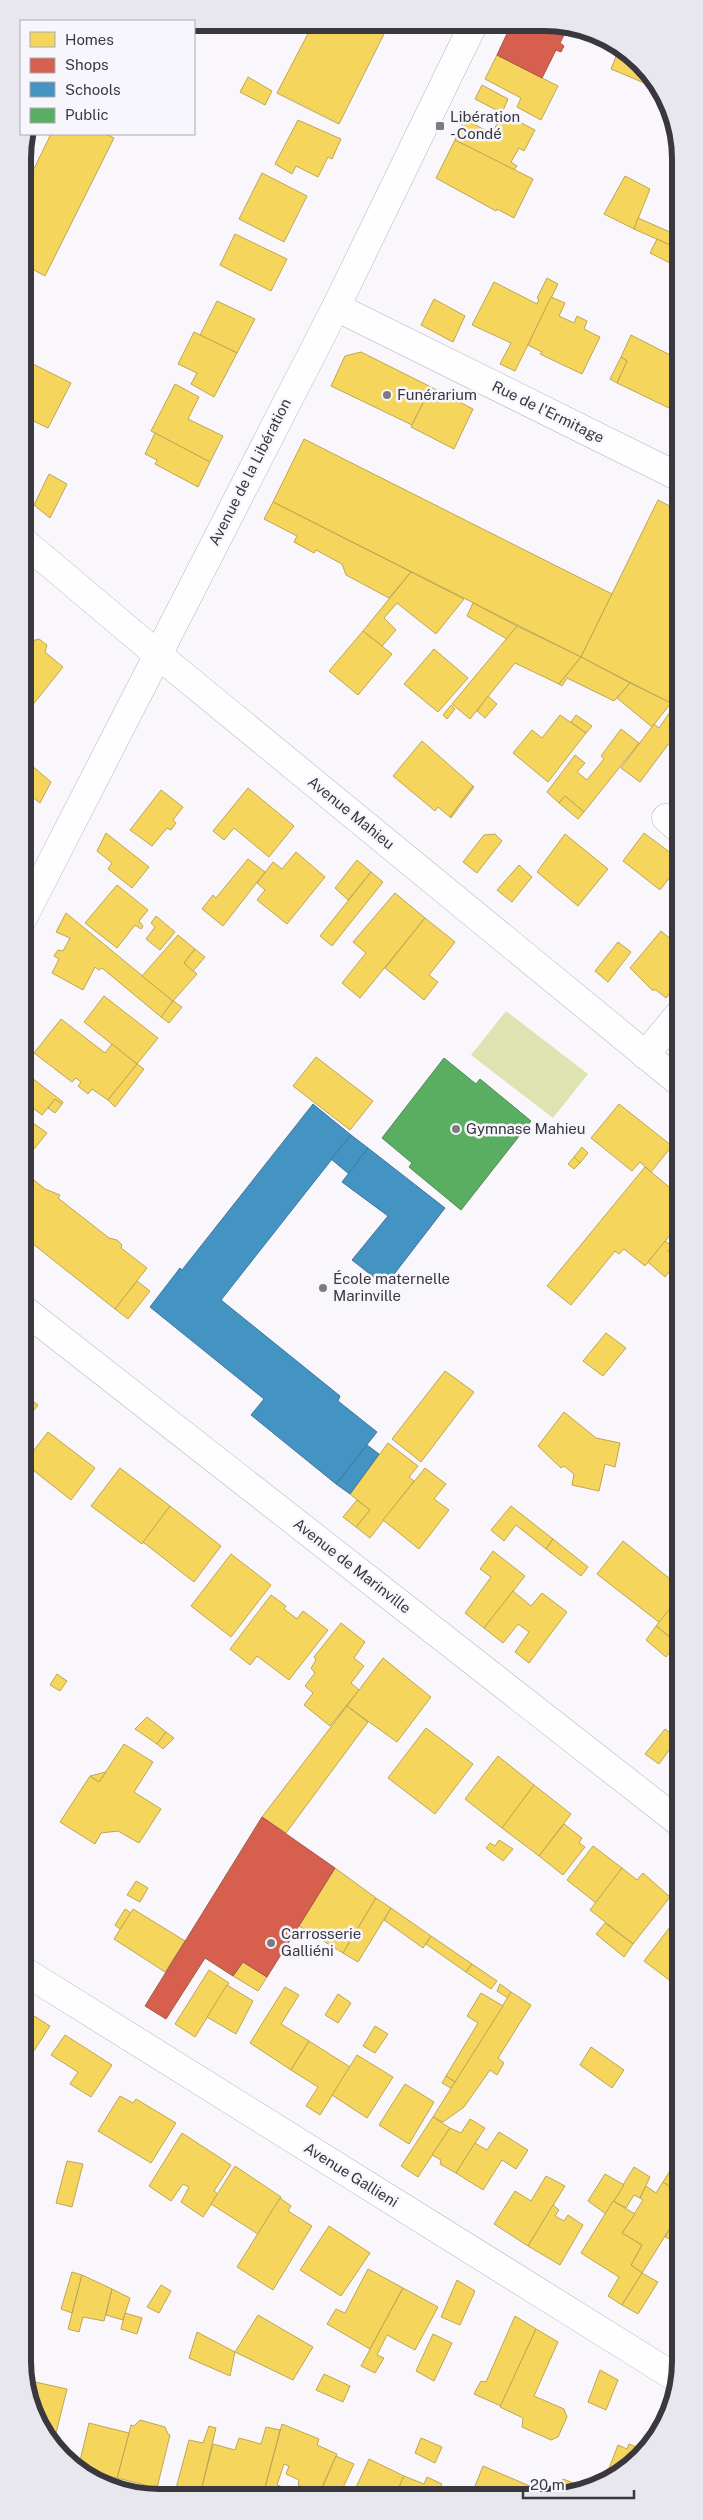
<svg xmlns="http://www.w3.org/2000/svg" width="703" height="2520" font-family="'Public Sans',sans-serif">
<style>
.green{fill:#dde4b2}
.homes{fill:#f6d55c;stroke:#bea653}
.shops{fill:#d6604d;stroke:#a75448}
.schools{fill:#4393c3;stroke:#40779b}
.public{fill:#5aae61;stroke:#508a56}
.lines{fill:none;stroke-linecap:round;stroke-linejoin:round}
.street-casing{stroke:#b6b4ba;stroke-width:29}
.secondary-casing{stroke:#b6b4ba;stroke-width:29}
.street{stroke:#fefeff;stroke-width:28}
.secondary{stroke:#fefeff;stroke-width:28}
.poi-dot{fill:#7d7a80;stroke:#f8f6fd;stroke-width:2}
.labels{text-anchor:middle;stroke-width:5;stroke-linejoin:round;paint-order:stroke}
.poi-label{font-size:15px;fill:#3a373e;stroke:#f8f6fd;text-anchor:start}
.street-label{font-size:15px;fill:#3a373e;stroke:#f8f6fd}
.rim{fill:none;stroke:#3a373e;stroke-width:6}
</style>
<rect width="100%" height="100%" fill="#f9f7fc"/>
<path class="green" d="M 506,1011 L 588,1074 L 553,1118 L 471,1055 Z"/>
<g class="homes">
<path d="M 313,24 L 389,24 L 339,124 L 277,93 Z"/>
<path d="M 620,47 L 646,69 L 651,80 L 649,85 L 611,69 Z"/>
<path d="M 497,55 L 558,86 L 541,120 L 517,107 L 521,98 L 485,79 Z"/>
<path d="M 248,77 L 272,91 L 265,105 L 240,92 Z"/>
<path d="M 482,85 L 508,99 L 502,113 L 475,99 Z"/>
<path d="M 502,113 L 535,130 L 524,151 L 519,148 L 511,162 L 517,166 L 514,170 L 455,140 L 465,119 L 492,134 Z"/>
<path d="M 298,120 L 341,139 L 332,159 L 328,157 L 318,177 L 296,166 L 292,174 L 275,164 Z"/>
<path d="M 51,134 L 106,134 L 114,138 L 45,276 L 23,264 L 23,191 Z"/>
<path d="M 455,140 L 533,179 L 514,218 L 497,209 L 496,211 L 436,178 Z"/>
<path d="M 262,173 L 307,196 L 284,242 L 239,219 Z"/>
<path d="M 625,176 L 650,189 L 634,229 L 604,214 Z"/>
<path d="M 638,218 L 679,236 L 679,249 L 634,229 Z"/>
<path d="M 235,234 L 287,259 L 271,291 L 220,265 Z"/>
<path d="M 657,239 L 679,249 L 672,264 L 650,253 Z"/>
<path d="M 547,278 L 558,284 L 515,371 L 500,364 L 511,343 L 472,325 L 494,282 L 537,304 L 539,299 L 537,298 Z"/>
<path d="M 551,297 L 565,303 L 559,316 L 574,323 L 577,316 L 587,321 L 584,329 L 600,337 L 582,374 L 540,354 L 542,352 L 528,345 Z"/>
<path d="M 434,299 L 465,316 L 453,342 L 421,325 Z"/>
<path d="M 217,301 L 255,319 L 237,353 L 200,335 Z"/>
<path d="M 194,332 L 237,353 L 214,397 L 191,384 L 197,373 L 178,364 Z"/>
<path d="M 631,335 L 678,359 L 679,357 L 679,391 L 671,409 L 617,383 L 627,361 L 621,357 Z"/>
<path d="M 361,352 L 431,387 L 412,425 L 331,386 L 345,356 Z"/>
<path d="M 621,357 L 627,361 L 617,383 L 610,379 Z"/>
<path d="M 23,359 L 71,383 L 48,428 L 23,416 Z"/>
<path d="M 175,384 L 199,397 L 188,419 L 223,436 L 210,462 L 151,431 Z"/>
<path d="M 431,387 L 473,409 L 454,449 L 411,427 Z"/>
<path d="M 155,433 L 210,462 L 198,487 L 155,464 L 157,460 L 145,454 Z"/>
<path d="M 304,439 L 612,594 L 581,657 L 273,502 Z"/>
<path d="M 49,474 L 67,484 L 50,518 L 34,505 Z"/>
<path d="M 658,500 L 679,511 L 680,708 L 581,657 Z"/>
<path d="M 273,502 L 411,572 L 389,598 L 346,575 L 342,564 L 316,550 L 314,553 L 294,542 L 297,536 L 264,519 Z"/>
<path d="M 411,572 L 464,599 L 436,634 L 397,603 L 384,618 L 396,630 L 382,646 L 363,631 Z"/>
<path d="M 473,603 L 517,626 L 507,639 L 467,616 Z"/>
<path d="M 517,626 L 581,657 L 559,684 L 515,663 L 470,719 L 452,704 Z"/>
<path d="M 363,631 L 392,654 L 358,695 L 329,671 Z"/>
<path d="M 28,637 L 32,641 L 39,639 L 47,645 L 45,652 L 63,667 L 23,717 L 23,643 Z"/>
<path d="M 434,649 L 468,678 L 438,712 L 404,684 Z"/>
<path d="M 581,657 L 630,683 L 614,701 L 567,678 L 562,686 L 559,684 Z"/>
<path d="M 630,683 L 671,703 L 652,727 L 617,698 Z"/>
<path d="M 488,696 L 497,704 L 485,718 L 477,711 Z"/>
<path d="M 451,705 L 455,709 L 447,719 L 443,715 Z"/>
<path d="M 672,709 L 678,714 L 680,712 L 680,738 L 677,741 L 673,738 L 640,782 L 621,768 L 654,724 L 659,728 Z"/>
<path d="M 560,715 L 586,733 L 548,782 L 513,753 L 532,730 L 542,738 Z"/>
<path d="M 576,715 L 592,726 L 586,733 L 571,722 Z"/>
<path d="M 621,729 L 639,743 L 584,812 L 565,796 L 559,803 L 547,792 L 575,755 L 585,763 L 577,772 L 587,780 L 604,759 L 601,756 Z"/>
<path d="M 422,741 L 473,786 L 450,817 L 438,807 L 435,811 L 393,776 Z"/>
<path d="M 23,758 L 51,782 L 40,803 L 23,789 Z"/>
<path d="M 473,786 L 474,787 L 451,818 L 450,817 Z"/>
<path d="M 248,788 L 294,826 L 269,857 L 234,828 L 224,840 L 213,831 Z"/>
<path d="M 161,790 L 183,807 L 173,820 L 176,823 L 171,830 L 167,828 L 152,846 L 130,830 Z"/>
<path d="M 565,796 L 584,812 L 578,819 L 559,803 Z"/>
<path d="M 106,833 L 149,867 L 132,888 L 108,869 L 112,863 L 97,851 Z"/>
<path d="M 644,833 L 680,860 L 680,864 L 660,890 L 623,861 Z"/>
<path d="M 495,834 L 502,841 L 477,873 L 463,862 L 484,835 Z"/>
<path d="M 565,834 L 608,869 L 578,906 L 537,872 Z"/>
<path d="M 296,852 L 325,877 L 287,924 L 257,900 L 265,890 L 257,883 L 273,862 L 282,869 Z"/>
<path d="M 248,859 L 265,872 L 223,926 L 202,909 L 213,895 L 216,898 Z"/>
<path d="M 357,860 L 371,872 L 348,900 L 335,888 Z"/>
<path d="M 519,865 L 532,877 L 512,902 L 497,890 Z"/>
<path d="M 371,872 L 383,882 L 332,946 L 320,936 Z"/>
<path d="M 117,885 L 148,910 L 139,921 L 143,926 L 141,929 L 135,925 L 117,948 L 85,923 Z"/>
<path d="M 395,893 L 425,918 L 360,998 L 342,983 L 366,953 L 353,942 Z"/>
<path d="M 66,913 L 173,1001 L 161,1017 L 102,968 L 99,970 L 95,967 L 83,990 L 52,973 L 59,959 L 54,956 L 58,950 L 63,951 L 70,938 L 56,932 Z"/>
<path d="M 156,916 L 175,932 L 160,950 L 146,939 L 155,927 L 151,923 Z"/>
<path d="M 425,918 L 455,942 L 429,975 L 438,982 L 424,1000 L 385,968 Z"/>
<path d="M 661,931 L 680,947 L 680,999 L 671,992 L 666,998 L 656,990 L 652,990 L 630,968 Z"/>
<path d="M 178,935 L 195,949 L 184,963 L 197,974 L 173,1001 L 142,976 Z"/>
<path d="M 618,942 L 631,952 L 608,982 L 595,971 Z"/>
<path d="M 195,949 L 205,957 L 193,971 L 184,963 Z"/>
<path d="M 104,996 L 158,1038 L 137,1064 L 84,1022 Z"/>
<path d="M 173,1001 L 182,1007 L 169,1023 L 161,1017 Z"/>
<path d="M 61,1019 L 105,1053 L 112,1044 L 137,1064 L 108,1100 L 92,1089 L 88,1094 L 78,1086 L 81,1082 L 76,1078 L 72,1082 L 34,1053 Z"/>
<path d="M 316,1057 L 373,1101 L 350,1130 L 293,1086 Z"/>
<path d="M 137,1064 L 144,1069 L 115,1107 L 108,1100 Z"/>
<path d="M 23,1071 L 63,1102 L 62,1104 L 55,1099 L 42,1115 L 30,1106 L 28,1107 L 23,1103 Z"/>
<path d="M 55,1099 L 62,1104 L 55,1113 L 48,1108 Z"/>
<path d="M 619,1104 L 672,1146 L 651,1172 L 640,1162 L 632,1171 L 591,1138 Z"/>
<path d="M 25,1117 L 47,1133 L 34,1149 L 23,1140 Z"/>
<path d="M 582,1147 L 588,1153 L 580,1163 L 574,1157 Z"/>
<path d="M 574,1157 L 580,1163 L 574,1169 L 568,1164 Z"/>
<path d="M 645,1167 L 680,1196 L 680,1223 L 645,1266 L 624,1249 L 619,1254 L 615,1251 L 571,1305 L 547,1286 Z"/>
<path d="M 23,1171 L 45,1189 L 60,1195 L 58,1198 L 109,1238 L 117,1240 L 122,1245 L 121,1248 L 147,1268 L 115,1309 L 23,1236 Z"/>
<path d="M 665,1241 L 672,1246 L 668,1251 L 679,1260 L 665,1277 L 648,1262 Z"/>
<path d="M 137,1281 L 150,1291 L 128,1319 L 115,1309 Z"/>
<path d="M 606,1333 L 626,1348 L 603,1376 L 583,1361 Z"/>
<path d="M 445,1371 L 474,1392 L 421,1462 L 392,1439 Z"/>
<path d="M 23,1394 L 38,1405 L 23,1424 Z"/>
<path d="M 564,1412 L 596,1438 L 620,1443 L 615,1467 L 605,1464 L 599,1491 L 572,1485 L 574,1474 L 564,1466 L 561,1468 L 538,1446 Z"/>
<path d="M 48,1432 L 95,1468 L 71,1500 L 24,1463 Z"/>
<path d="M 388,1443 L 418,1466 L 409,1477 L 414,1481 L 370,1538 L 356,1527 L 370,1510 L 350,1494 Z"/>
<path d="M 120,1468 L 170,1506 L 142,1544 L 91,1506 Z"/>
<path d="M 425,1468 L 446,1484 L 434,1499 L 449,1510 L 419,1549 L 383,1520 Z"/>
<path d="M 357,1500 L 370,1510 L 356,1527 L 343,1517 Z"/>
<path d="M 170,1506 L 221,1546 L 194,1582 L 143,1542 Z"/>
<path d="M 511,1506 L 553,1539 L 546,1549 L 516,1525 L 504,1541 L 491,1530 Z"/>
<path d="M 553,1539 L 588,1567 L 581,1576 L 546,1549 Z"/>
<path d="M 623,1541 L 680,1587 L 680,1596 L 660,1623 L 597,1574 Z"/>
<path d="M 493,1551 L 525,1576 L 484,1628 L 465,1613 L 491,1577 L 480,1569 Z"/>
<path d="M 231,1554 L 271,1585 L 231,1637 L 191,1606 Z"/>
<path d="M 513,1591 L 531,1606 L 542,1593 L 567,1612 L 529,1663 L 515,1652 L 529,1632 L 518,1624 L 503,1643 L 484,1628 Z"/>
<path d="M 271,1595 L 286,1606 L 284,1609 L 297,1619 L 303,1611 L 328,1630 L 289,1680 L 257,1656 L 250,1665 L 230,1649 Z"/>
<path d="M 680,1596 L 680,1645 L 656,1626 Z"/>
<path d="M 341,1623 L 365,1642 L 354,1658 L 364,1666 L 351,1683 L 359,1690 L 330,1726 L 304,1705 L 313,1693 L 305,1686 L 315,1673 L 311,1668 L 316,1660 L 314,1657 Z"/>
<path d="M 656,1626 L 677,1643 L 666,1657 L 646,1640 Z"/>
<path d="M 383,1658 L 431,1697 L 397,1742 L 347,1706 Z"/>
<path d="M 57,1674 L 67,1681 L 60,1691 L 50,1685 Z"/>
<path d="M 347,1706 L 368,1722 L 286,1833 L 262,1817 Z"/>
<path d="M 147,1717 L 166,1732 L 157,1744 L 135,1729 Z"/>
<path d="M 426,1728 L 473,1764 L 435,1814 L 388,1778 Z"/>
<path d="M 665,1729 L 678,1738 L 659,1764 L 645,1754 Z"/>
<path d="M 166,1732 L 174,1738 L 163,1749 L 157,1744 Z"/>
<path d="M 124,1744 L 153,1762 L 134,1792 L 161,1809 L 139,1843 L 118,1831 L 101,1833 L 95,1844 L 60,1822 L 90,1776 L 99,1782 Z"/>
<path d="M 498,1756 L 534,1785 L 502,1828 L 465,1799 Z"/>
<path d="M 106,1772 L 99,1782 L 90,1776 Z"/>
<path d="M 534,1785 L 571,1814 L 539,1856 L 502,1828 Z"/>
<path d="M 564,1824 L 582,1838 L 579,1843 L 585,1847 L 563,1875 L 539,1856 Z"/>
<path d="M 499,1840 L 513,1849 L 503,1861 L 486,1848 L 490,1843 L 495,1846 Z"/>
<path d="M 593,1846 L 622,1868 L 596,1903 L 567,1880 Z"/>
<path d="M 335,1868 L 376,1898 L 343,1953 L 299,1926 Z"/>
<path d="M 622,1868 L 637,1880 L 643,1873 L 670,1897 L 633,1944 L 590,1910 Z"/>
<path d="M 136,1881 L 148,1888 L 140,1902 L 127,1895 Z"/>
<path d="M 376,1898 L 391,1908 L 358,1962 L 343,1953 Z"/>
<path d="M 391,1908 L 431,1936 L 423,1948 L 384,1920 Z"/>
<path d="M 125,1909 L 131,1913 L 120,1929 L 115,1925 Z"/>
<path d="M 133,1909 L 185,1941 L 165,1972 L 114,1939 Z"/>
<path d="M 680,1914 L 680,1988 L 644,1961 Z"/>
<path d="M 605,1923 L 633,1944 L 624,1957 L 596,1934 Z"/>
<path d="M 431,1936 L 472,1964 L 466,1972 L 426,1944 Z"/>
<path d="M 243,1962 L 267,1977 L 258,1991 L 233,1976 Z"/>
<path d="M 472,1964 L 497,1981 L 491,1989 L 466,1972 Z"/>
<path d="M 209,1970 L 229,1983 L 195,2037 L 175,2024 Z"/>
<path d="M 500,1984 L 511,1992 L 508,1998 L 497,1991 Z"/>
<path d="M 227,1985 L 253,2001 L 236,2034 L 207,2017 Z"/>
<path d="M 285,1987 L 299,1995 L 281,2024 L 309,2041 L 291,2070 L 250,2043 Z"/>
<path d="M 511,1992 L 531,2005 L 498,2058 L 504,2063 L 497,2075 L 490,2070 L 464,2107 L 443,2122 L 433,2117 Z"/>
<path d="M 481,1993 L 503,2006 L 455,2082 L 446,2076 L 478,2023 L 467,2016 Z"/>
<path d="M 338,1994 L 351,2003 L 338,2023 L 325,2015 Z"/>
<path d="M 31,2014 L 50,2026 L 24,2066 L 24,2025 Z"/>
<path d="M 375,2026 L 388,2034 L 375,2053 L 363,2046 Z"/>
<path d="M 65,2035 L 112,2065 L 91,2097 L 70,2084 L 78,2072 L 51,2055 Z"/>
<path d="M 309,2041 L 350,2067 L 320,2115 L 306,2106 L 318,2087 L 291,2070 Z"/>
<path d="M 591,2047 L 624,2070 L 612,2088 L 580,2065 Z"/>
<path d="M 357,2055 L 393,2077 L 367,2118 L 332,2095 Z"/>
<path d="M 446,2076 L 455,2082 L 451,2088 L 442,2083 Z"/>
<path d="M 405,2084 L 434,2102 L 409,2144 L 379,2125 Z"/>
<path d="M 120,2096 L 133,2103 L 136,2099 L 176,2123 L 151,2163 L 98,2131 Z"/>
<path d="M 433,2117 L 450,2128 L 418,2177 L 401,2166 Z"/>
<path d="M 470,2119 L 485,2128 L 456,2173 L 440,2164 L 441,2160 L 432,2155 L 450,2128 L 461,2133 Z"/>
<path d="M 499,2132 L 528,2150 L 516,2169 L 502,2160 L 483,2190 L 456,2173 L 475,2143 L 487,2150 Z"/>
<path d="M 182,2133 L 231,2165 L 214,2191 L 218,2194 L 203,2217 L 181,2202 L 189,2187 L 183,2184 L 171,2201 L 149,2186 Z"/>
<path d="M 680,2155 L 680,2193 L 663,2182 Z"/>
<path d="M 67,2161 L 83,2164 L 72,2207 L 56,2203 Z"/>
<path d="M 235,2166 L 281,2197 L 258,2234 L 211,2204 Z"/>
<path d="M 634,2167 L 650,2177 L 640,2198 L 634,2195 L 626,2208 L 613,2201 Z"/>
<path d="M 605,2174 L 624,2185 L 606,2214 L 588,2201 Z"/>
<path d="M 546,2176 L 565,2186 L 528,2246 L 494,2224 L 515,2191 L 531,2201 Z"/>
<path d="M 663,2182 L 680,2193 L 680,2212 L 642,2273 L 631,2265 L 642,2245 L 622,2233 L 643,2200 L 640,2198 L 646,2186 L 656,2193 Z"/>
<path d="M 280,2198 L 291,2206 L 288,2211 L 312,2226 L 273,2290 L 237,2267 Z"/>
<path d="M 613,2201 L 635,2214 L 622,2233 L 642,2245 L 631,2265 L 642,2273 L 622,2305 L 608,2296 L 619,2277 L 581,2253 Z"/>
<path d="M 553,2205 L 559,2210 L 555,2216 L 564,2221 L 568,2215 L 583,2225 L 560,2265 L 528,2246 Z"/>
<path d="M 680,2212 L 680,2243 L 665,2237 Z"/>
<path d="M 329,2226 L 370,2253 L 341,2296 L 300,2270 Z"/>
<path d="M 368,2269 L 403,2288 L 370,2349 L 327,2324 L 336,2309 L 345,2313 Z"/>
<path d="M 72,2272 L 82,2275 L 72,2313 L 61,2309 Z"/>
<path d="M 642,2273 L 658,2282 L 638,2314 L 622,2305 Z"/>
<path d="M 82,2275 L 112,2289 L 104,2321 L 83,2317 L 79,2332 L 68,2329 Z"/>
<path d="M 457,2280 L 475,2291 L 460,2325 L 441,2317 Z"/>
<path d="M 161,2285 L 171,2291 L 159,2313 L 147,2307 Z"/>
<path d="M 403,2288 L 438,2307 L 415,2350 L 387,2335 L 377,2355 L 384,2358 L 375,2373 L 361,2366 Z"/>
<path d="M 112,2289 L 130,2298 L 123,2320 L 106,2315 Z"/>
<path d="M 125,2313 L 142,2318 L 137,2334 L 121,2329 Z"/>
<path d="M 258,2315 L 313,2347 L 293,2380 L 235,2352 Z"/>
<path d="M 515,2316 L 536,2329 L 501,2406 L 474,2394 L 481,2381 L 486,2382 Z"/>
<path d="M 536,2329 L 558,2342 L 534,2396 L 564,2409 L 567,2417 L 558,2437 L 551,2440 L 522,2427 L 523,2418 L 500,2407 Z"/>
<path d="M 197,2332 L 235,2352 L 230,2376 L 189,2358 Z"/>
<path d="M 433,2334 L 452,2343 L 434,2381 L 416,2371 Z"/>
<path d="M 600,2370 L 618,2380 L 606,2410 L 588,2402 Z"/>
<path d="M 324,2374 L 350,2386 L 343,2402 L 316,2390 Z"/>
<path d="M 26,2380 L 67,2389 L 56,2433 L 47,2431 Z"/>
<path d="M 140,2420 L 165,2427 L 168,2434 L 170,2435 L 157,2488 L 117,2478 L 131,2425 L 134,2426 Z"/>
<path d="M 89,2423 L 129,2433 L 117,2478 L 78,2469 Z"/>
<path d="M 282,2424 L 319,2439 L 317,2445 L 337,2454 L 319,2494 L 298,2485 L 299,2480 L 286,2474 L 289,2466 L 284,2464 L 277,2485 L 283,2487 L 281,2495 L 263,2495 Z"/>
<path d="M 209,2426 L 216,2428 L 200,2495 L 175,2492 L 189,2440 L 203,2443 Z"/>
<path d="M 266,2427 L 280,2430 L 263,2495 L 200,2495 L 213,2444 L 235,2450 L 239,2438 L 261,2444 Z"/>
<path d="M 421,2438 L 442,2447 L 435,2463 L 415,2453 Z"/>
<path d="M 629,2444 L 646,2451 L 613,2479 L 606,2476 L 618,2445 L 627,2449 Z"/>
<path d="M 336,2456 L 354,2464 L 340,2494 L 323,2486 Z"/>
<path d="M 369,2459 L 404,2476 L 395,2496 L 353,2494 Z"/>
<path d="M 483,2466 L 553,2496 L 471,2496 Z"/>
<path d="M 404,2476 L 424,2484 L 427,2477 L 442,2484 L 436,2496 L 395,2496 Z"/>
<path d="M 563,2479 L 576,2484 L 573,2493 L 556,2496 Z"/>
</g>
<g class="shops">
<path d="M 511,25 L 569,25 L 560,43 L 564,46 L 561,52 L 556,50 L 542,78 L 497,55 Z"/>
<path d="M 262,1817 L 335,1868 L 267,1977 L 243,1962 L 233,1976 L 205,1958 L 166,2019 L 145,2006 Z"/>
</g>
<g class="schools">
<path d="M 313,1104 L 351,1135 L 221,1300 L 340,1396 L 338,1401 L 377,1432 L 336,1484 L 251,1415 L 264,1399 L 150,1307 L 180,1268 L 182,1270 Z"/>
<path d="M 351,1135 L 368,1148 L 349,1174 L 331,1159 Z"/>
<path d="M 368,1148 L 445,1208 L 385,1286 L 352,1260 L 388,1216 L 342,1182 Z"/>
<path d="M 367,1445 L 379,1454 L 350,1494 L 336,1484 Z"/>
</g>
<path class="public" d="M 444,1058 L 476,1084 L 480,1079 L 531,1121 L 461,1210 L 409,1167 L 412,1163 L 382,1138 Z"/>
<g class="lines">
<defs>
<g id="street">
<path d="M 336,307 L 679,477"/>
<path d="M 23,541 L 157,654 L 680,1083"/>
<path d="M 666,818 L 680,830"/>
<path d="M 645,1055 L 680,1013"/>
<path d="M 24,1971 L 678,2379"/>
</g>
<g id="secondary">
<path d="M 23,918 L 336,307 L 473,25"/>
<path d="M 23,1309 L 680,1823"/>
</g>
</defs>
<use href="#street" class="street-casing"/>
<use href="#secondary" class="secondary-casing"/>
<use href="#street" class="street"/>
<use href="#secondary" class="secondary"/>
</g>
<g class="poi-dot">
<rect x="435" y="121" width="10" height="10" rx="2.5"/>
<circle cx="387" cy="395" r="5"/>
<circle cx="456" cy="1129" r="5"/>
<circle cx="323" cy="1288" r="5"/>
<circle cx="271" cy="1943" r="5"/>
</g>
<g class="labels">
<g class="poi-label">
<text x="450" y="122">Libération<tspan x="450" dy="17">- Condé</tspan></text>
<text x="397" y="400">Funérarium</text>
<text x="466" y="1134">Gymnase Mahieu</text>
<text x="333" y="1284">École maternelle<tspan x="333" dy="17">Marinville</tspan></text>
<text x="281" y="1939">Carrosserie<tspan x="281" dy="17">Galliéni</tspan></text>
</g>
<g class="street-label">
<text transform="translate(548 412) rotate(26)" y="5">Rue de l'Ermitage</text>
<text transform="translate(250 472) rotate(-63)" y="5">Avenue de la Libération</text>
<text transform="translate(351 813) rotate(39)" y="5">Avenue Mahieu</text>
<text transform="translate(352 1566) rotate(38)" y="5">Avenue de Marinville</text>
<text transform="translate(351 2175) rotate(32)" y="5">Avenue Gallieni</text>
</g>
</g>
<path d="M0 0H703V2520H0ZM159 31H544A128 128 0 0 1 672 159V2361A128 128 0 0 1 544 2489H159A128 128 0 0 1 31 2361V159A128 128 0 0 1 159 31Z" fill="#e9e7ee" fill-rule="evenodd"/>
<path class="rim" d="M159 31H544A128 128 0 0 1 672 159V2361A128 128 0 0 1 544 2489H159A128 128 0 0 1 31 2361V159A128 128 0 0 1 159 31Z"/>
<rect x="20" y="20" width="175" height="115" fill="#f8f6fd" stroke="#acaab1"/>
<rect x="30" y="32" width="25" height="15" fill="#f6d55c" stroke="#acaab1"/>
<text x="65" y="45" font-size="15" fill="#3a373e">Homes</text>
<rect x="30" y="58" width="25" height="15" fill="#d6604d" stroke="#acaab1"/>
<text x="65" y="70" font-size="15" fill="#3a373e">Shops</text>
<rect x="30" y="82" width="25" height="15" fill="#4393c3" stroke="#acaab1"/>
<text x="65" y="95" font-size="15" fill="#3a373e">Schools</text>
<rect x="30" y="108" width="25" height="15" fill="#5aae61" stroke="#acaab1"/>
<text x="65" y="120" font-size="15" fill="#3a373e">Public</text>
<path d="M523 2490v8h111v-8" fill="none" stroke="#3a373e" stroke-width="2.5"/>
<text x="530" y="2490" font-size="15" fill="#3a373e" stroke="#f8f6fd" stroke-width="4" paint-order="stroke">20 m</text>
</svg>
